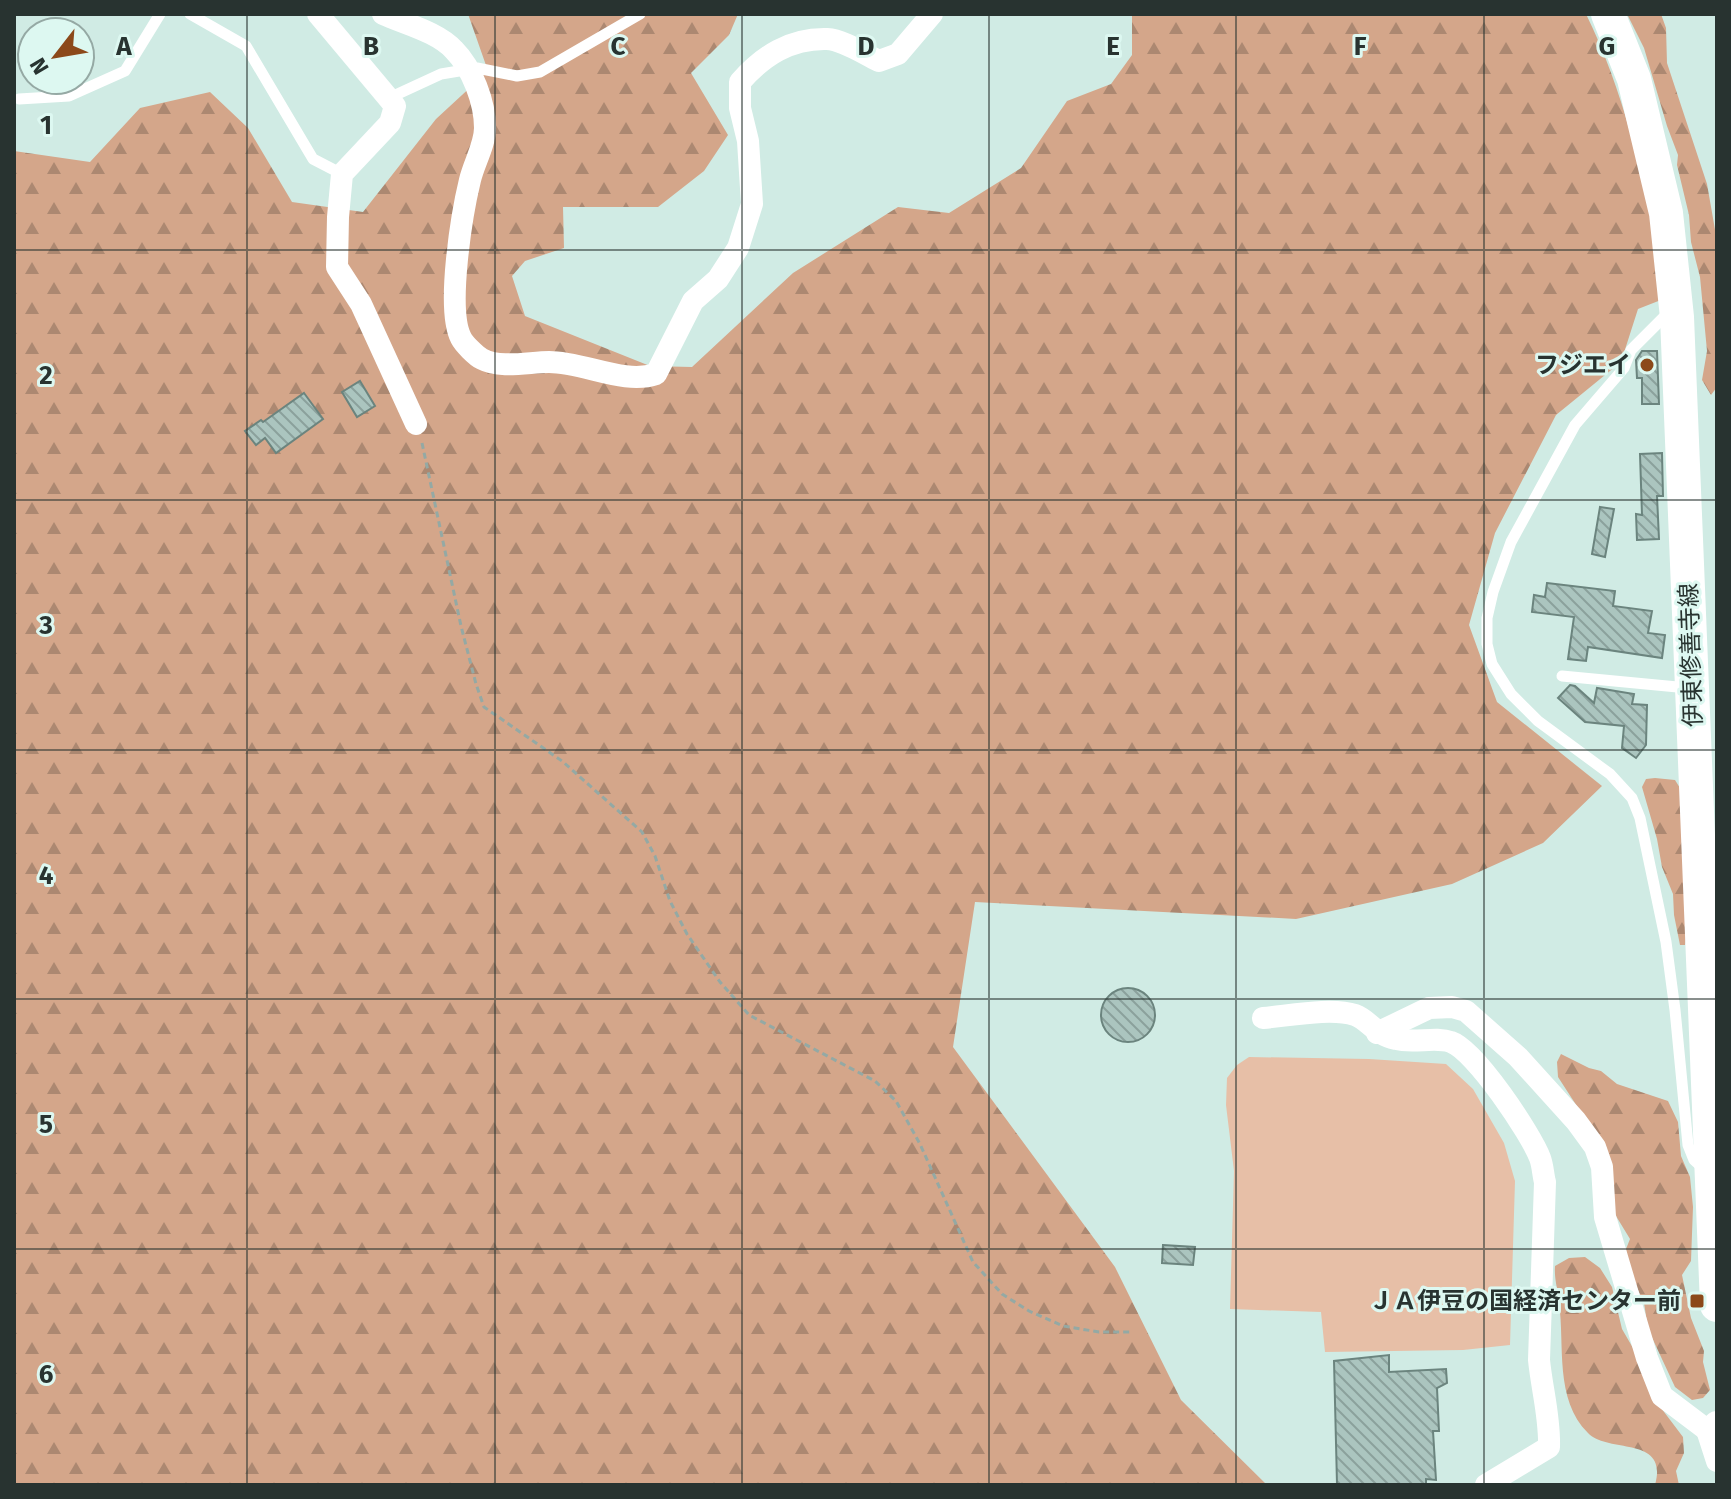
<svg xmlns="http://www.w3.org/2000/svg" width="1731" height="1499" font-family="'Fira Sans','Noto Sans JP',sans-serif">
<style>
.grass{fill:#e7bfa7}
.forest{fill:url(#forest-firs)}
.building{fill:url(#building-back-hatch);stroke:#6b847e;stroke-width:2}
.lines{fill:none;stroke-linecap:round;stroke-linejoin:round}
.path{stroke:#94a9a4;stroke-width:3;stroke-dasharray:6 4;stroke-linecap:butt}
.service{stroke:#fff;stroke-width:11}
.minor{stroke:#fff;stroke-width:22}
.primary{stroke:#fff;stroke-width:34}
.grid{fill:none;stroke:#283330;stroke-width:2;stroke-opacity:0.55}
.poi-dot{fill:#8c491a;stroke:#ddf8f1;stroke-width:3}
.labels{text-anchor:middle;stroke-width:6;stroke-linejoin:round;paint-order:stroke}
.poi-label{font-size:24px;font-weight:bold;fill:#283330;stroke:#ddf8f1;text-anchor:end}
.street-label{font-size:24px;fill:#283330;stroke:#ddf8f1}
.grid-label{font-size:26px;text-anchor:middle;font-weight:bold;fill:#283330;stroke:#ddf8f1;stroke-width:6;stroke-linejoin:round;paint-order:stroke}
</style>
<defs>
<pattern id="forest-firs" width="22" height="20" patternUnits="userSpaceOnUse" patternTransform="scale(2)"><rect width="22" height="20" fill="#d4a68a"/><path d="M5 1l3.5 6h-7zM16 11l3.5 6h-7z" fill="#ac8871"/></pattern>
<pattern id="building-back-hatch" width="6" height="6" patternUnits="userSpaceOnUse" patternTransform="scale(2)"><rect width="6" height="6" fill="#abc5bf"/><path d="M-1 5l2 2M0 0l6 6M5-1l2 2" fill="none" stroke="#8ba19c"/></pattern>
</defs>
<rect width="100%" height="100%" fill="#d0ebe4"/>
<path class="grass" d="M 1249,1057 L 1369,1059 L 1446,1064 L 1473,1089 L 1504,1143 L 1515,1181 L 1510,1345 L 1463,1350 L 1325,1352 L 1321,1312 L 1230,1309 L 1234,1171 L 1226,1105 L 1227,1078 L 1237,1065 Z"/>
<g class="forest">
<path d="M 468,14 L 738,14 L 729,35 L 691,73 L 728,135 L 704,171 L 658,207 L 563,207 L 564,248 L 525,261 L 512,276 L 525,316 L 650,366 L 692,367 L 793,273 L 898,207 L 949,213 L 1021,168 L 1067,101 L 1111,84 L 1132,55 L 1132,14 L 1586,14 C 1630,104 1648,200 1666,298 L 1638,309 L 1621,362 L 1556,415 L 1495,533 L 1469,625 L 1497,702 L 1602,786 L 1543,843 L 1452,884 L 1296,919 L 975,902 L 953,1047 L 1115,1267 L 1181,1400 L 1267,1485 L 14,1485 L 14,151 L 90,162 L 140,108 L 210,92 L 248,128 L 292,202 L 363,212 L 436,119 L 488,71 Z"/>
<path d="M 1627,14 L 1661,14 L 1666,28 L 1667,63 L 1707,184 L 1717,241 L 1717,387 L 1711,395 L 1702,380 L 1707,351 L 1700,277 L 1691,242 L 1689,215 L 1677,165 L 1678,155 L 1667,126 L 1644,48 Z"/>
<path d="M 1655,778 L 1675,780 L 1685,796 L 1688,908 C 1683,921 1688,931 1685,945 L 1680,945 L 1674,915 L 1673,894 L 1662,867 L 1657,839 L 1642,787 L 1646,779 Z"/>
<path d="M 1561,1054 L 1589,1068 L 1601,1071 L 1617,1084 L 1668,1101 L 1678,1122 L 1681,1156 L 1690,1177 L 1693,1207 L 1691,1261 L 1682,1275 L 1691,1318 L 1704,1351 L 1703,1362 L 1710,1390 L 1703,1398 L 1692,1400 L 1675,1387 L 1648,1329 L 1644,1303 L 1628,1268 L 1626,1249 L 1630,1239 L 1616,1216 L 1582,1114 L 1558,1077 L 1557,1062 Z"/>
<path d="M 1585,1257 L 1600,1268 L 1612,1287 L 1622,1329 L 1633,1348 L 1652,1396 L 1683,1437 L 1684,1453 L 1676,1471 L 1679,1485 L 1655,1485 C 1669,1435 1608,1454 1588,1433 C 1554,1399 1565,1345 1559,1303 C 1558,1290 1554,1279 1555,1266 L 1569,1258 Z"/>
</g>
<g class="building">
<path d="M 1642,351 L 1657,351 L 1659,404 L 1642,404 L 1642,378 L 1637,378 L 1636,360 Z"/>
<path d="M 360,381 L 375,406 L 357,417 L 342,392 Z"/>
<path d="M 304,393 L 323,419 L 276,453 L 265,438 L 256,445 L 245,431 L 261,420 L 263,422 Z"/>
<path d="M 1662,453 L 1663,496 L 1657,496 L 1659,539 L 1637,540 L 1636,514 L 1642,515 L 1640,454 Z"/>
<path d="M 1600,507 L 1614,509 L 1605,557 L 1592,554 Z"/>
<path d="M 1547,583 L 1615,591 L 1613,606 L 1652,611 L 1648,633 L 1665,635 L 1662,658 L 1588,647 L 1586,661 L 1568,659 L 1574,617 L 1532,612 L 1534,595 L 1545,597 Z"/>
<path d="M 1570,685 L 1575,686 L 1594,703 L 1597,688 L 1634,694 L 1632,704 L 1647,705 L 1646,745 L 1636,758 L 1622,748 L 1624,726 L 1585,722 L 1558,698 Z"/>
<circle cx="1128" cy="1015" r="27"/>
<path d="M 1163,1245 L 1195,1247 L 1193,1265 L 1162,1263 Z"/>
<path d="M 1389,1355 L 1389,1372 L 1446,1369 L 1447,1383 L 1437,1388 L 1439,1431 L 1433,1431 L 1436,1480 L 1426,1479 L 1426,1484 L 1337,1484 L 1334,1361 Z"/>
</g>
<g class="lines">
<path class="path" d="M 422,443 L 461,626 L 476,684 L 484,707 L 562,761 L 642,832 L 655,856 L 670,901 L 687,934 L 720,982 L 749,1015 L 875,1081 L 896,1101 L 920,1144 L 973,1262 L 1002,1294 L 1029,1311 L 1063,1326 L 1099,1332 L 1133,1332"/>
<g class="service">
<path d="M 190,14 L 246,46 L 313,159 L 342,174"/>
<path d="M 389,98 L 441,74 L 477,68 L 517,76 L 540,72 L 640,14"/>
<path d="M 19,99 L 69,96 L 125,71 L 160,14"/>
<path d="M 1671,310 L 1631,350 L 1624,368 L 1575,425 L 1511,542 L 1493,592 L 1487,618 L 1487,644 L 1492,664 L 1511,694 L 1538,721 L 1610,774 L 1632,798 L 1640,818 L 1666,942 L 1675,1010 L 1688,1145 L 1694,1160 L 1705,1170"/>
<path d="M 1562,676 L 1688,688"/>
</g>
<g class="minor">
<path d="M 318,14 L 395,106 L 390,123 L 342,174 L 338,217 L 337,267 L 361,304 L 416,424"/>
<path d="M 383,14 C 405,24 438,32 454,50 C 472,68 485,102 485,128 C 485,145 474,163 470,180 C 462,213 446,309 461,338 C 464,344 476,356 482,359 C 501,369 529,362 549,362 C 584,362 624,385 656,374 L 693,301 L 718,279 L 738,248 L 752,204 L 748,141 L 740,108 L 740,82 C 763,56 790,38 827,39 C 844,40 864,54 879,61 L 898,54 L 932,14"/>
<path d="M 1263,1018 C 1288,1016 1331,1007 1355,1015 C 1369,1020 1374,1034 1396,1039 C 1414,1044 1435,1036 1451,1042 C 1475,1050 1531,1134 1540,1158 C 1543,1166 1543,1175 1545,1182 L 1539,1360 C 1542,1390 1550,1417 1549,1447 L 1486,1485"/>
<path d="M 1377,1033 L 1429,1008 L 1452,1007 L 1466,1011 L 1518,1057 L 1576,1121 L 1595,1147 L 1602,1167 L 1605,1217 L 1647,1358 L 1662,1396 L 1707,1430"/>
<path d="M 1716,1422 L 1707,1430 L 1717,1461"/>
</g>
<path class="primary" d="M 1608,14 L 1634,79 L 1666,213 L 1677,317 L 1717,1305"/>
</g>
<path class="grid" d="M 247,14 L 247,1485M 495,14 L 495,1485M 742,14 L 742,1485M 989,14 L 989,1485M 1236,14 L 1236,1485M 1484,14 L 1484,1485M 14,250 L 1717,250M 14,500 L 1717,500M 14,750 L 1717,750M 14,999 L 1717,999M 14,1249 L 1717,1249"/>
<g class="poi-dot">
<circle cx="1647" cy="365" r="8"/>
<rect x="1689" y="1293" width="16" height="16" rx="4"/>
</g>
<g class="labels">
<g class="poi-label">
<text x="1631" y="373">フジエイ</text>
<text x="1681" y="1309">ＪＡ伊豆の国経済センター前</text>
</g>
<g class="street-label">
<text transform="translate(1691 655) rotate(-92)" y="8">伊東修善寺線</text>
</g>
</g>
<g class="grid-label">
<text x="124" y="55">A</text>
<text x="371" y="55">B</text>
<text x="618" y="55">C</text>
<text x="866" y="55">D</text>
<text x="1113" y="55">E</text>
<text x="1360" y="55">F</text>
<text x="1607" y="55">G</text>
<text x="46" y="134">1</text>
<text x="46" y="384">2</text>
<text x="46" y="634">3</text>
<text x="46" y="884">4</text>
<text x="46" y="1133">5</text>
<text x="46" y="1383">6</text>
</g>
<rect width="1731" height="1499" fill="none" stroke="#283330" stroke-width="32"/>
<g transform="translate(56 56) rotate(239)"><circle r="38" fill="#ddf8f1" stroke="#95a9a4" stroke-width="2"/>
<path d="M0-6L14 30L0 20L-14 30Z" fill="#8c491a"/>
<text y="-12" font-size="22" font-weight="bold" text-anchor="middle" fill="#283330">N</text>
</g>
</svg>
